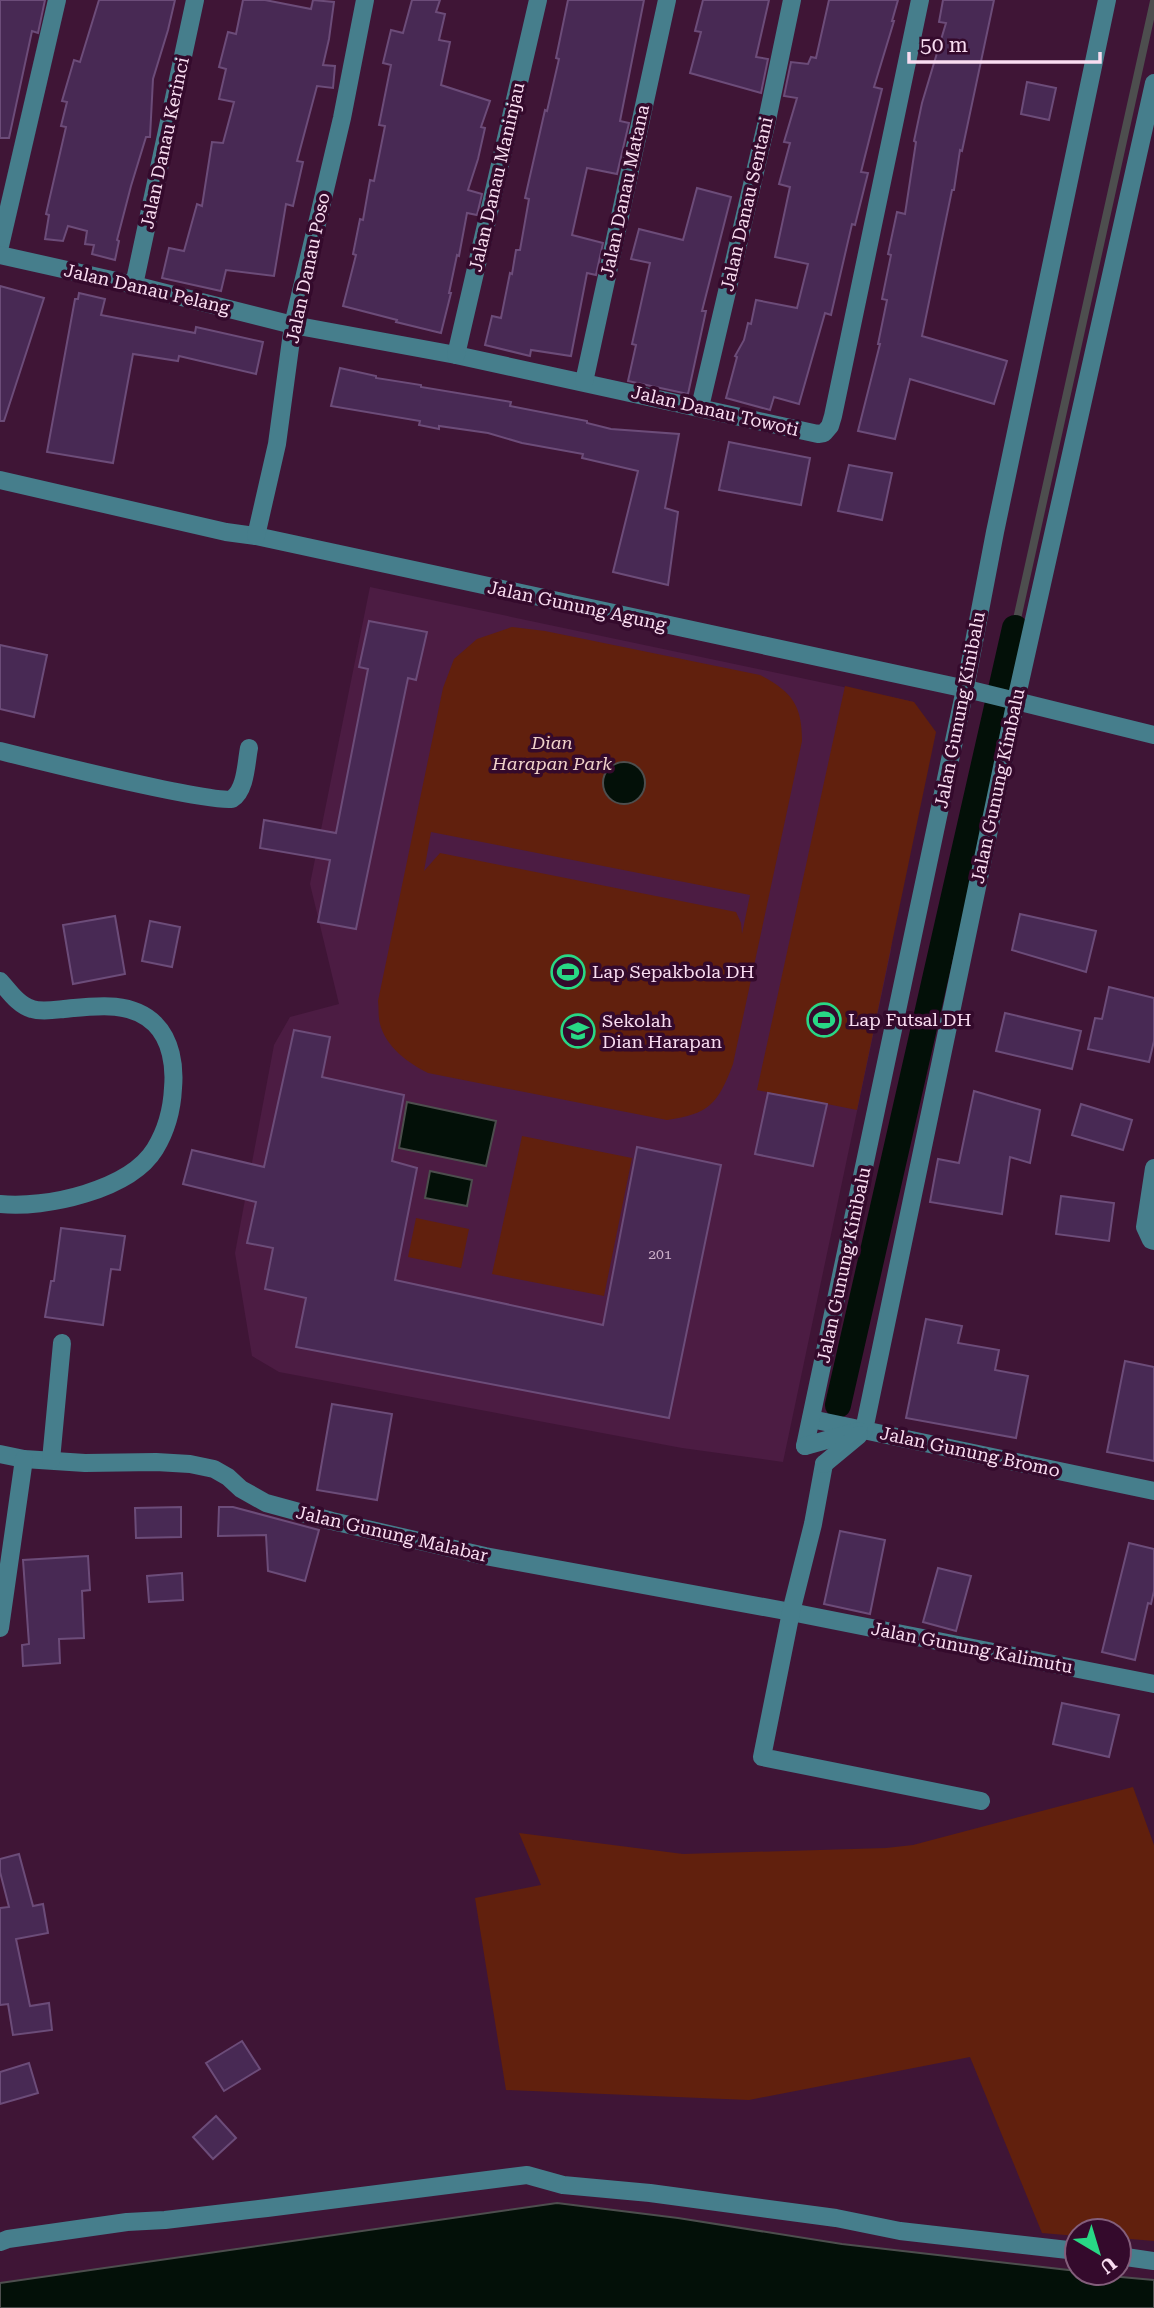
<svg xmlns="http://www.w3.org/2000/svg" width="1154" height="2308" font-family="'Roboto Serif',serif">
<style>
.built{fill:#4c1c43}
.green{fill:#61200d;fill-rule:evenodd}
.water{fill:#031008;stroke:#4d4e4e;stroke-width:2}
.lines{fill:none;stroke-linecap:round;stroke-linejoin:round}
.stream{stroke:#4d4e4e;stroke-width:8}
.canal{stroke:#031008;stroke-width:26}
.building{fill:#482954;stroke:#6c4c79;stroke-width:2}
.minor{stroke:#467e8c;stroke-width:18}
.labels{text-anchor:middle;stroke-width:7;stroke-linejoin:round;paint-order:stroke}
.number-label{font-size:14px;fill:#cdb0ca}
.street-label{font-size:18px;fill:#f9ddf1;stroke:#340a2c}
.park-label{font-size:18px;font-style:italic;fill:#f0d3cb;stroke:#340a2c}
.poi-label{font-size:18px;fill:#f9ddf1;stroke:#340a2c;text-anchor:start}
</style>
<rect width="100%" height="100%" fill="#3f1536"/>
<path class="built" d="M 370,587 L 914,702 L 891,950 L 783,1462 L 682,1448 L 279,1372 L 252,1356 L 235,1253 L 274,1045 L 290,1017 L 339,1004 L 310,884 Z"/>
<g class="green">
<path d="M 512,627 L 545,631 L 760,675 C 792,692 802,705 802,741 L 733,1064 C 718,1104 709,1114 667,1120 L 428,1073 C 408,1063 386,1047 380,1024 C 378,1017 379,1008 378,1001 L 443,688 L 454,659 L 477,639 ZM 431,832 L 750,895 L 742,934 L 741,923 L 736,912 L 440,853 L 424,871 Z"/>
<path d="M 845,686 L 914,702 L 936,732 L 857,1110 L 757,1090 Z"/>
<path d="M 522,1136 L 632,1158 L 604,1296 L 492,1274 Z"/>
<path d="M 416,1218 L 469,1229 L 461,1268 L 408,1257 Z"/>
<path d="M 1133,1787 L 1154,1845 L 1154,2241 L 1119,2238 L 1119,2231 L 1077,2231 L 1077,2236 L 1042,2233 L 970,2057 L 749,2100 L 506,2090 L 475,1898 L 541,1885 L 519,1833 L 683,1854 L 886,1848 L 913,1845 Z"/>
</g>
<g class="water">
<circle cx="624" cy="783" r="21"/>
<path d="M 407,1102 L 496,1121 L 486,1166 L 399,1148 Z"/>
<path d="M 430,1171 L 472,1180 L 467,1206 L 425,1198 Z"/>
<path d="M 557,2203 L 678,2218 L 842,2244 L 1077,2271 L 1077,2273 L 1154,2280 L 1154,2308 L 0,2308 L 0,2283 Z"/>
</g>
<g class="lines">
<path class="stream" d="M 1015,628 L 1154,1"/>
<path class="canal" d="M 838,1405 L 1015,628"/>
</g>
<g class="building">
<path d="M 0,0 L 45,0 L 38,33 L 32,31 L 9,138 L 0,138 Z"/>
<path d="M 99,0 L 175,0 L 168,30 L 153,79 L 150,137 L 146,137 L 131,186 L 117,240 L 119,241 L 115,260 L 92,254 L 94,245 L 85,244 L 87,231 L 68,226 L 63,241 L 45,239 L 49,215 L 46,214 L 66,127 L 61,126 L 67,102 L 62,101 L 74,60 L 80,62 Z"/>
<path d="M 243,0 L 265,0 L 311,9 L 313,0 L 334,2 L 329,39 L 323,65 L 335,66 L 333,88 L 317,86 L 297,161 L 303,162 L 293,206 L 286,204 L 274,276 L 226,270 L 221,291 L 162,278 L 169,248 L 184,251 L 197,204 L 202,206 L 212,142 L 223,143 L 234,102 L 219,99 L 226,69 L 219,67 L 228,32 L 236,34 Z"/>
<path d="M 412,0 L 440,0 L 436,12 L 445,14 L 439,40 L 450,42 L 441,85 L 490,101 L 481,127 L 485,128 L 478,159 L 468,190 L 482,194 L 477,215 L 467,213 L 459,256 L 457,255 L 449,293 L 451,293 L 441,333 L 396,322 L 397,320 L 343,306 L 356,255 L 353,254 L 360,219 L 363,220 L 370,180 L 374,181 L 385,126 L 379,125 L 391,65 L 383,63 L 391,30 L 403,33 Z"/>
<path d="M 568,0 L 644,0 L 620,121 L 629,123 L 617,174 L 587,168 L 572,235 L 603,243 L 596,275 L 587,273 L 571,356 L 531,350 L 530,356 L 485,345 L 492,316 L 501,318 L 510,273 L 512,274 L 516,250 L 520,250 L 529,199 L 525,198 L 545,110 L 547,111 L 559,59 L 556,58 Z"/>
<path d="M 703,0 L 769,0 L 756,57 L 768,59 L 761,93 L 690,73 L 701,32 L 695,31 Z"/>
<path d="M 829,0 L 898,0 L 892,21 L 894,21 L 874,87 L 882,89 L 861,172 L 868,173 L 855,225 L 852,224 L 831,315 L 825,313 L 799,404 L 774,397 L 770,410 L 726,398 L 737,357 L 735,356 L 744,340 L 748,323 L 751,324 L 756,300 L 797,308 L 808,264 L 775,257 L 790,187 L 779,184 L 790,143 L 784,142 L 797,98 L 784,96 L 791,62 L 808,64 L 811,57 L 816,58 Z"/>
<path d="M 943,0 L 994,0 L 962,151 L 960,150 L 954,190 L 952,190 L 922,336 L 1007,361 L 994,404 L 910,379 L 895,439 L 858,431 L 880,344 L 878,344 L 887,300 L 882,299 L 891,255 L 888,254 L 897,212 L 905,214 L 916,142 L 914,141 L 922,103 L 946,23 L 939,22 Z"/>
<path d="M 1027,82 L 1056,88 L 1049,120 L 1021,114 Z"/>
<path d="M 697,188 L 731,197 L 702,311 L 706,311 L 688,394 L 628,381 L 636,345 L 632,344 L 650,263 L 631,259 L 639,229 L 683,240 Z"/>
<path d="M 0,286 L 44,298 L 4,421 L 0,421 Z"/>
<path d="M 79,293 L 105,299 L 101,315 L 195,333 L 196,327 L 263,342 L 256,374 L 179,356 L 178,361 L 133,354 L 113,463 L 47,452 L 75,299 L 78,299 Z"/>
<path d="M 340,368 L 376,376 L 376,378 L 421,385 L 421,387 L 511,402 L 510,406 L 587,421 L 587,423 L 611,429 L 679,434 L 665,508 L 678,512 L 668,585 L 613,572 L 638,471 L 582,458 L 583,454 L 522,443 L 488,433 L 439,426 L 439,429 L 419,425 L 420,421 L 331,406 Z"/>
<path d="M 729,442 L 810,458 L 801,505 L 719,490 Z"/>
<path d="M 849,465 L 892,473 L 882,520 L 838,511 Z"/>
<path d="M 369,621 L 427,632 L 416,680 L 408,678 L 356,929 L 318,922 L 330,860 L 260,848 L 264,820 L 336,833 L 368,669 L 359,667 Z"/>
<path d="M 0,645 L 47,655 L 34,717 L 0,709 Z"/>
<path d="M 1020,914 L 1096,931 L 1086,972 L 1012,950 Z"/>
<path d="M 115,916 L 125,974 L 73,984 L 63,925 Z"/>
<path d="M 150,921 L 180,927 L 172,967 L 142,961 Z"/>
<path d="M 1109,987 L 1154,998 L 1154,1041 L 1149,1062 L 1088,1049 L 1095,1018 L 1102,1019 Z"/>
<path d="M 1005,1013 L 1081,1031 L 1072,1069 L 996,1051 Z"/>
<path d="M 294,1030 L 330,1037 L 322,1077 L 404,1095 L 392,1161 L 417,1168 L 395,1280 L 603,1325 L 637,1147 L 721,1165 L 669,1418 L 296,1347 L 306,1298 L 265,1289 L 273,1248 L 247,1243 L 256,1202 L 183,1184 L 192,1150 L 264,1167 Z"/>
<path d="M 974,1091 L 1040,1110 L 1030,1163 L 1010,1157 L 1002,1214 L 930,1202 L 938,1159 L 959,1163 Z"/>
<path d="M 768,1093 L 827,1104 L 813,1166 L 755,1154 Z"/>
<path d="M 1081,1104 L 1132,1120 L 1123,1150 L 1072,1135 Z"/>
<path d="M 1061,1196 L 1114,1203 L 1109,1241 L 1056,1234 Z"/>
<path d="M 61,1228 L 125,1236 L 120,1270 L 111,1269 L 103,1325 L 45,1317 L 51,1281 L 54,1281 Z"/>
<path d="M 926,1319 L 962,1326 L 958,1343 L 999,1350 L 995,1370 L 1028,1376 L 1016,1438 L 906,1418 Z"/>
<path d="M 1125,1361 L 1154,1367 L 1154,1461 L 1107,1452 Z"/>
<path d="M 332,1404 L 392,1414 L 377,1500 L 317,1490 Z"/>
<path d="M 181,1507 L 181,1537 L 136,1538 L 135,1508 Z"/>
<path d="M 219,1507 L 233,1507 L 319,1530 L 305,1581 L 268,1571 L 266,1535 L 218,1536 Z"/>
<path d="M 840,1531 L 885,1540 L 870,1614 L 824,1604 Z"/>
<path d="M 1129,1543 L 1154,1549 L 1154,1591 L 1151,1604 L 1148,1603 L 1135,1660 L 1102,1652 Z"/>
<path d="M 88,1556 L 90,1590 L 82,1591 L 84,1638 L 59,1639 L 60,1663 L 23,1666 L 22,1645 L 29,1644 L 23,1560 Z"/>
<path d="M 938,1568 L 971,1576 L 956,1631 L 923,1622 Z"/>
<path d="M 182,1573 L 183,1600 L 149,1602 L 147,1576 Z"/>
<path d="M 1062,1703 L 1119,1715 L 1109,1757 L 1053,1744 Z"/>
<path d="M 19,1854 L 33,1906 L 43,1904 L 48,1933 L 16,1939 L 30,2006 L 49,2003 L 52,2030 L 13,2035 L 8,2004 L 0,2005 L 0,1908 L 9,1907 L 0,1872 L 0,1859 Z"/>
<path d="M 242,2041 L 260,2069 L 224,2091 L 206,2063 Z"/>
<path d="M 29,2063 L 38,2093 L 0,2104 L 0,2072 Z"/>
<path d="M 216,2116 L 236,2138 L 213,2159 L 193,2137 Z"/>
</g>
<g class="lines">
<g class="minor">
<path d="M 0,246 L 57,0"/>
<path d="M 0,255 L 134,285 L 293,325 L 456,355 L 818,434 L 824,433 L 830,426 L 833,416 L 920,0"/>
<path d="M 134,285 L 195,0"/>
<path d="M 456,355 L 538,0"/>
<path d="M 584,382 L 667,0"/>
<path d="M 700,407 L 766,125 L 792,0"/>
<path d="M 0,480 L 226,532 L 256,536 L 971,690 L 1154,735"/>
<path d="M 256,536 L 277,444 L 293,325 L 342,118 L 365,0"/>
<path d="M 0,751 C 28,758 220,806 232,799 C 246,790 246,763 249,748"/>
<path d="M 0,981 C 9,991 18,1005 32,1009 C 41,1012 54,1010 64,1009 C 94,1006 131,1000 155,1024 C 171,1040 175,1066 173,1088 C 172,1109 166,1131 155,1149 C 130,1190 45,1209 0,1204"/>
<path d="M 1154,1168 L 1145,1227 L 1151,1240 L 1154,1241"/>
<path d="M 811,1419 L 1154,1491"/>
<path d="M 864,1430 L 1016,700 L 1154,83"/>
<path d="M 805,1446 L 965,689 L 995,532 L 1107,0"/>
<path d="M 805,1446 L 859,1431"/>
<path d="M 0,1454 L 24,1459 L 85,1463 L 156,1462 L 190,1464 L 214,1469 L 228,1477 L 241,1489 L 266,1503 L 332,1521 L 485,1556 L 791,1612 L 1154,1684"/>
<path d="M 51,1460 L 62,1343"/>
<path d="M 824,1464 L 813,1524 L 791,1612 L 762,1757 L 981,1801"/>
<path d="M 824,1464 L 859,1435"/>
<path d="M 0,1628 L 24,1459"/>
<path d="M 0,2242 L 8,2239 L 127,2222 L 165,2220 L 267,2208 L 527,2175 L 563,2185 L 650,2193 L 836,2218 L 900,2231 L 1077,2251"/>
<path d="M 1119,2256 L 1154,2261"/>
</g>
</g>
<defs>
<symbol id="stadium-ring" viewBox="-11 -11 22 22"><circle r="9.5" fill="#340a2c" stroke="#28d885" stroke-width="1.5"/><path d="M0-5a6.5 5 0 1 0 0 10a6.5 5 0 1 0 0-10ZM-3.5-1.8h7v3.6h-7Z" fill="#28d885"/></symbol>
<symbol id="school-ring" viewBox="-11 -11 22 22"><circle r="9.5" fill="#340a2c" stroke="#28d885" stroke-width="1.5"/><path d="M0-5L7-2L0 1L-7-2ZM-4 1L0 2.5L4 1V4Q0 6-4 4Z" fill="#28d885"/></symbol>
</defs>
<g fill-rule="evenodd">
<use href="#stadium-ring" x="549" y="953" width="38" height="38"/>
<use href="#stadium-ring" x="805" y="1001" width="38" height="38"/>
<use href="#school-ring" x="559" y="1012" width="38" height="38"/>
</g>
<g class="labels">
<g class="number-label">
<text x="660" y="1259">201</text>
</g>
<g class="street-label">
<text transform="translate(165 143) rotate(-78)" y="6">Jalan Danau Kerinci</text>
<text transform="translate(497 177) rotate(-77)" y="6">Jalan Danau Maninjau</text>
<text transform="translate(625 191) rotate(-78)" y="6">Jalan Danau Matana</text>
<text transform="translate(747 204) rotate(-77)" y="6">Jalan Danau Sentani</text>
<text transform="translate(308 268) rotate(-78)" y="6">Jalan Danau Poso</text>
<text transform="translate(147 289) rotate(13)" y="6">Jalan Danau Pelang</text>
<text transform="translate(715 411) rotate(13)" y="6">Jalan Danau Towoti</text>
<text transform="translate(577 606) rotate(12)" y="6">Jalan Gunung Agung</text>
<text transform="translate(960 710) rotate(-79)" y="6">Jalan Gunung Kinibalu</text>
<text transform="translate(998 786) rotate(-78)" y="6">Jalan Gunung Kimbalu</text>
<text transform="translate(844 1265) rotate(-78)" y="6">Jalan Gunung Kinibalu</text>
<text transform="translate(970 1452) rotate(12)" y="6">Jalan Gunung Bromo</text>
<text transform="translate(392 1534) rotate(13)" y="6">Jalan Gunung Malabar</text>
<text transform="translate(972 1648) rotate(11)" y="6">Jalan Gunung Kalimutu</text>
</g>
<g class="park-label">
<text x="552" y="749">Dian<tspan x="552" dy="21">Harapan Park</tspan></text>
</g>
<g class="poi-label">
<text x="592" y="978">Lap Sepakbola DH</text>
<text x="848" y="1026">Lap Futsal DH</text>
<text x="602" y="1027">Sekolah<tspan x="602" dy="21">Dian Harapan</tspan></text>
</g>
</g>
<g transform="translate(1098 2252) rotate(142)"><circle r="33" fill="#340a2c" stroke="#835e7b" stroke-width="2"/>
<path d="M0-5L12 26L0 18L-12 26Z" fill="#28d885"/>
<text y="-10" font-size="19" font-weight="bold" text-anchor="middle" fill="#f9ddf1">U</text>
</g>
<path d="M909 52v10h191v-10" fill="none" stroke="#f9ddf1" stroke-width="3.5"/>
<text x="920" y="52" font-size="21" fill="#f9ddf1" stroke="#340a2c" stroke-width="5" paint-order="stroke">50 m</text>
</svg>
